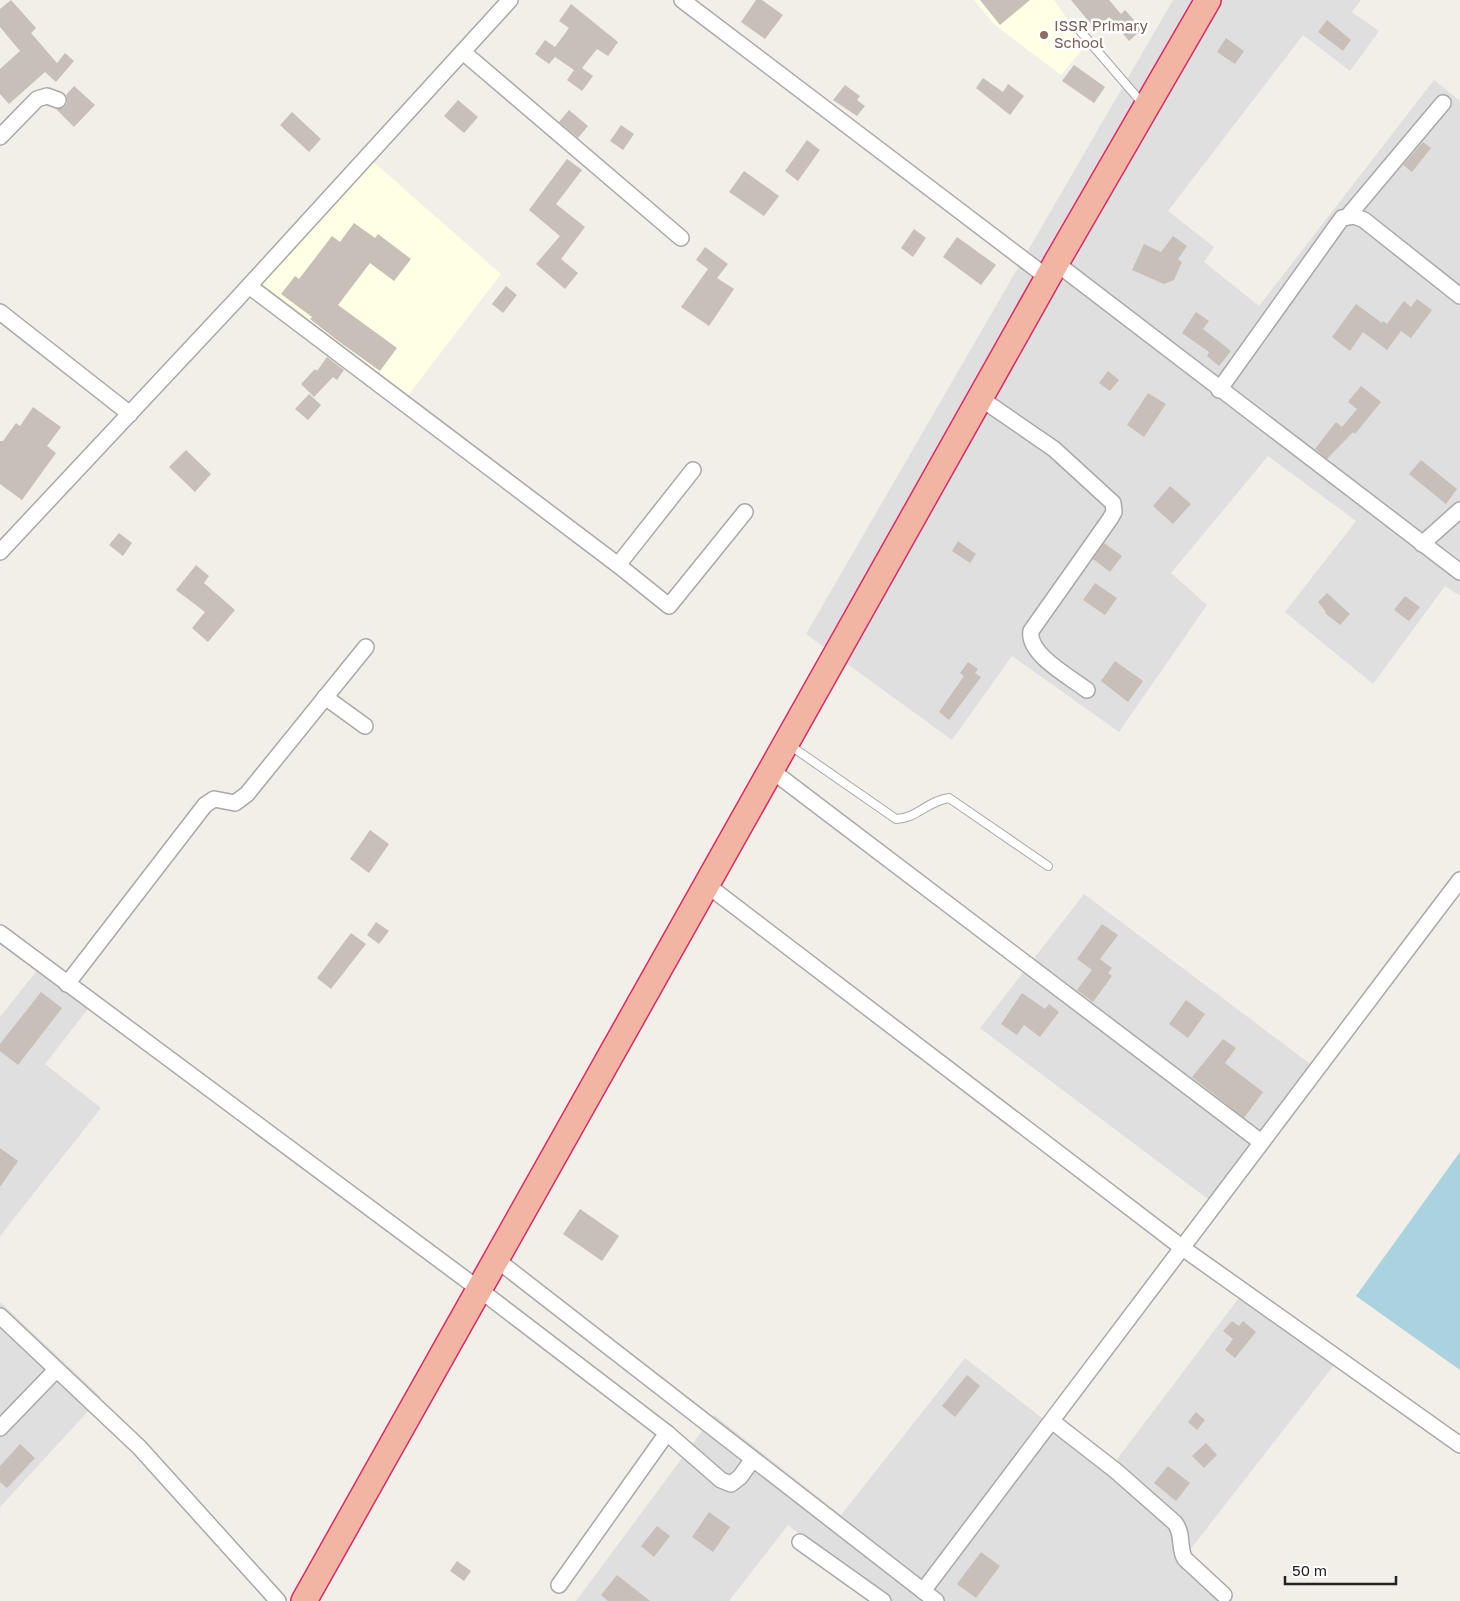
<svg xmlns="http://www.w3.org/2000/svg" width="1460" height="1601" font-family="'Golos Text',sans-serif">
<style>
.residential{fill:#e0dfdf}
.education{fill:#ffffe5}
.water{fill:#aad3df}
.building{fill:#c7bfb8}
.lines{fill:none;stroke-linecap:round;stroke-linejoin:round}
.service-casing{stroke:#a9a9a9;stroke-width:10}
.minor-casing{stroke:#a9a9a9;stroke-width:18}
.trunk-casing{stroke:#dc2a67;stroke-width:28}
.service{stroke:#fff;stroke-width:8}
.minor{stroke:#fff;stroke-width:15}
.trunk{stroke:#f2b4a3;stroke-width:25}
.education-dot{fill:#8d6e63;stroke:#fff;stroke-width:2}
.labels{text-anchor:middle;stroke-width:5;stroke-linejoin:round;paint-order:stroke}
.education-label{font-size:15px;fill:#785e54;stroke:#fff;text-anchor:start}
</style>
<rect width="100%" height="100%" fill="#f2efe9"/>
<g class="residential">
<path d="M 1173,0 L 1361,0 L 1352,12 L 1379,31 L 1350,71 L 1303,35 L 1168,211 L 1214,247 L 1204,262 L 1259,306 L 1434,80 L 1460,101 L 1460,596 L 1445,586 L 1373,684 L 1285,612 L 1356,521 L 1268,456 L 1171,573 L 1207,605 L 1119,732 L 1012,656 L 952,740 L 806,634 Z"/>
<path d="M 1084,894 L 1317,1069 L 1216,1205 L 980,1028 Z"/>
<path d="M 46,959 L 98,996 L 45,1064 L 101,1108 L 0,1236 L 0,1017 Z"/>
<path d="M 1241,1295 L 1338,1360 L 1189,1551 L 1233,1601 L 883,1601 L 788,1525 L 729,1601 L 576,1601 L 714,1415 L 841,1515 L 965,1358 L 1109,1470 Z"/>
<path d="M 0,1302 L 101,1397 L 0,1507 Z"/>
</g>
<g class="education">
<path d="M 974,0 L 1054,0 L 1086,45 L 1061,75 L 995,25 Z"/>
<path d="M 370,159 L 501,274 L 407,397 L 257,283 Z"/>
</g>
<path class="water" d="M 1460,1152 L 1460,1370 L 1356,1296 Z"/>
<g class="building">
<path d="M 11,0 L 36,28 L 31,33 L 57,63 L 65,53 L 74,61 L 56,82 L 45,72 L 9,104 L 0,94 L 0,69 L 20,51 L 0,27 L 0,9 Z"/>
<path d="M 756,0 L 762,0 L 783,15 L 765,39 L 741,22 Z"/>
<path d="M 980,0 L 1030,0 L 1000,25 Z"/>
<path d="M 1071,0 L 1109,0 L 1121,14 L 1125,10 L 1142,29 L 1129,41 L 1109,17 L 1095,29 Z"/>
<path d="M 571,4 L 618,42 L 608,56 L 597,49 L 582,68 L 593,76 L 582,91 L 567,80 L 574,70 L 555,57 L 549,64 L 535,54 L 545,40 L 555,47 L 569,28 L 559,21 Z"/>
<path d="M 1327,20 L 1351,40 L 1343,51 L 1318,32 Z"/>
<path d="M 1226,38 L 1244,51 L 1235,64 L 1217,52 Z"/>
<path d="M 1074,65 L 1105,87 L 1094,103 L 1062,81 Z"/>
<path d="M 983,78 L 1003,92 L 1008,84 L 1024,96 L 1010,115 L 976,88 Z"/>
<path d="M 845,85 L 860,96 L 857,100 L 865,106 L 857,116 L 833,100 Z"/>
<path d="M 74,86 L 95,105 L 74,127 L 56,109 L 64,107 L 67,103 L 66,95 Z"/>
<path d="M 458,100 L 478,117 L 464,133 L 444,116 Z"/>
<path d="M 569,110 L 588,126 L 578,138 L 559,122 Z"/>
<path d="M 292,112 L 321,139 L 309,152 L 280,125 Z"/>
<path d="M 621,125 L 634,134 L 623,150 L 610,141 Z"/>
<path d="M 807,140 L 820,150 L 798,181 L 785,171 Z"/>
<path d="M 1423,142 L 1431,148 L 1412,172 L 1403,165 Z"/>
<path d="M 567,159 L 582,170 L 556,204 L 585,227 L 561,259 L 578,273 L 565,289 L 536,264 L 560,236 L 529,210 Z"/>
<path d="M 744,171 L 779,196 L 764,216 L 729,192 Z"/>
<path d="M 354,223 L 375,238 L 378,234 L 411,259 L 394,281 L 370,263 L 338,305 L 397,348 L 380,371 L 338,341 L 310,319 L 312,317 L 281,294 L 295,276 L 299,279 L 332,236 L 340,242 Z"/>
<path d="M 914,229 L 926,238 L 913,257 L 901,248 Z"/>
<path d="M 1173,236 L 1187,246 L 1178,259 L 1182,262 L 1174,280 L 1164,284 L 1132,270 L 1144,244 L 1161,252 Z"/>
<path d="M 957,237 L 996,265 L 981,285 L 943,257 Z"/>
<path d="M 705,247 L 728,264 L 717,278 L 734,289 L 709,326 L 681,307 L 708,269 L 696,260 Z"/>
<path d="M 506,286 L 517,295 L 503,313 L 492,304 Z"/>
<path d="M 1417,299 L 1432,310 L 1411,338 L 1401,331 L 1387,350 L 1363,332 L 1350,351 L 1332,337 L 1356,304 L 1382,323 L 1383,321 L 1387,324 L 1404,301 L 1411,307 Z"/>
<path d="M 1196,312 L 1209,321 L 1203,329 L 1231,351 L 1219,366 L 1207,356 L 1209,352 L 1182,333 Z"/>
<path d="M 327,357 L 344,370 L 337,380 L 333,377 L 314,397 L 301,384 L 315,369 L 317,371 Z"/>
<path d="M 1108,371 L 1119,380 L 1110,391 L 1099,383 Z"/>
<path d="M 1361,386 L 1381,402 L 1355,434 L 1353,432 L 1327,459 L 1315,449 L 1336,422 L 1342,427 L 1357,409 L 1348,402 Z"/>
<path d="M 1148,393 L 1166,404 L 1144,437 L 1127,425 Z"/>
<path d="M 309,394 L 321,405 L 308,420 L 295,409 Z"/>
<path d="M 33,407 L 61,427 L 47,446 L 56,453 L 22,500 L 0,484 L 0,441 L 3,441 L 16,423 L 20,426 Z"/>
<path d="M 186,450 L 211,474 L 195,492 L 169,467 Z"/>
<path d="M 1421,460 L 1457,489 L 1446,504 L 1409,474 Z"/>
<path d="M 1170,486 L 1191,504 L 1173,524 L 1153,506 Z"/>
<path d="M 119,533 L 132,543 L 123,556 L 109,545 Z"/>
<path d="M 958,541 L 976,554 L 970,563 L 952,551 Z"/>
<path d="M 1104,543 L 1122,556 L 1110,572 L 1093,559 Z"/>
<path d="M 196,565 L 209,576 L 204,583 L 235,610 L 208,642 L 192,628 L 205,612 L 176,590 Z"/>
<path d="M 1095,583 L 1117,598 L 1105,615 L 1083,600 Z"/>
<path d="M 1327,593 L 1350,614 L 1340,625 L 1325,613 L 1326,612 L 1318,602 Z"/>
<path d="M 1405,596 L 1420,607 L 1409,621 L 1394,610 Z"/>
<path d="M 1115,661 L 1143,681 L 1128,702 L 1101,681 Z"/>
<path d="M 968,662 L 978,669 L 975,673 L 981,677 L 949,720 L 939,712 L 964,676 L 960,673 Z"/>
<path d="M 370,830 L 389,844 L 369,873 L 350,859 Z"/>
<path d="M 376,922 L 389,931 L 379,944 L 367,935 Z"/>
<path d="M 1102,924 L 1118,935 L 1100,959 L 1112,968 L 1108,973 L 1112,976 L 1093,1002 L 1077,990 L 1092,970 L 1077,959 Z"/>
<path d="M 351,933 L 366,944 L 331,989 L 317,978 Z"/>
<path d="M 41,992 L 62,1008 L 18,1065 L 0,1051 L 0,1044 Z"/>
<path d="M 1022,993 L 1045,1009 L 1049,1004 L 1059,1012 L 1040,1037 L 1024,1025 L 1017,1035 L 1001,1024 Z"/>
<path d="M 1186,1000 L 1205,1014 L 1188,1038 L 1169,1024 Z"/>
<path d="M 1223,1039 L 1236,1048 L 1225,1063 L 1263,1092 L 1244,1118 L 1192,1077 Z"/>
<path d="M 0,1148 L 18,1161 L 0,1187 Z"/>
<path d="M 580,1209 L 619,1236 L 602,1261 L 563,1234 Z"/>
<path d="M 1232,1321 L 1239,1326 L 1243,1321 L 1256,1332 L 1235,1358 L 1225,1350 L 1233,1339 L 1223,1331 Z"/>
<path d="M 967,1375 L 980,1386 L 955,1417 L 942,1406 Z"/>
<path d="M 1196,1412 L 1205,1420 L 1197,1430 L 1188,1422 Z"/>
<path d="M 1206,1443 L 1217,1455 L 1204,1468 L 1192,1456 Z"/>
<path d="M 20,1444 L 35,1458 L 7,1488 L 0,1482 L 0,1466 Z"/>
<path d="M 1168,1466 L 1190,1483 L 1176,1501 L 1154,1483 Z"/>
<path d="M 709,1512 L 730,1527 L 713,1552 L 692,1537 Z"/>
<path d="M 657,1526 L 670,1536 L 654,1557 L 641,1546 Z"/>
<path d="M 981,1552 L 1000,1566 L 976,1598 L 957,1584 Z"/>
<path d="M 457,1561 L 471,1571 L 464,1581 L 450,1571 Z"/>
<path d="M 617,1575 L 650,1601 L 608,1601 L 601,1595 Z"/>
</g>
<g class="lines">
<defs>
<g id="service">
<path d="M 1081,32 L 1143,104"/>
<path d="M 788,744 L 896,819 C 916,819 927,801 949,798 L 1048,866"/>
</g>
<g id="minor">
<path d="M 682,0 L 1048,278"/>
<path d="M 463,52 L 681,238"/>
<path d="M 0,137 L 37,99 L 47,96 L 58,100"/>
<path d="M 1348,216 L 1443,103"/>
<path d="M 1056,263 L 1460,572"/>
<path d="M 249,286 L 618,565 L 693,470"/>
<path d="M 0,312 L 130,414"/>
<path d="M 1219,390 L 1342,218 L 1354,216 L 1364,220 L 1460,296"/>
<path d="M 980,398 L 1054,449 L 1113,503 L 1114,512 L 1110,519 L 1031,631 C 1027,654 1070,677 1087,690"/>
<path d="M 1422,544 L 1460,510"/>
<path d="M 0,552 L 237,299 L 510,0"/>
<path d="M 618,565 L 669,606 L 745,512"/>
<path d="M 325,697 L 365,726"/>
<path d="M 771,770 L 1261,1142"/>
<path d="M 707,885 L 1184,1249 L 1460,1445"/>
<path d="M 0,933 L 480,1290 L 667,1433 L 721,1480 L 731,1484 L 740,1477 L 753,1459"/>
<path d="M 67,984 L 205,805 L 214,799 L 235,803 L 247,794 L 366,647"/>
<path d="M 497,1260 L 936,1601"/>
<path d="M 0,1316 L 139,1447 L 278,1601"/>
<path d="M 1053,1422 L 1116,1471 L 1175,1523 C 1184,1535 1178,1548 1185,1559 L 1224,1595"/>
<path d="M 0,1428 L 56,1370"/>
<path d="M 800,1542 L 883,1601"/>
<path d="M 559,1585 L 667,1433"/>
<path d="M 923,1591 C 1104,1355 1280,1116 1460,880"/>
</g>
<path id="trunk" d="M 304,1601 L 1056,263 L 1208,0"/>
</defs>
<use href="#service" class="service-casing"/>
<use href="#minor" class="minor-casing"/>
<use href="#trunk" class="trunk-casing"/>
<use href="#service" class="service"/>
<use href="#minor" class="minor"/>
<use href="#trunk" class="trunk"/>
</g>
<circle class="education-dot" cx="1044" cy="35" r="5"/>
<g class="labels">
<g class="education-label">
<text x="1054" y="31">ISSR Primary<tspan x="1054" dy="17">School</tspan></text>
</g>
</g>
<path d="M1285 1576v8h111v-8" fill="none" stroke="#222222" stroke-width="2.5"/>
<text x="1292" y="1576" font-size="15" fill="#222222" stroke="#ffffff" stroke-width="4" paint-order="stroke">50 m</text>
</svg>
